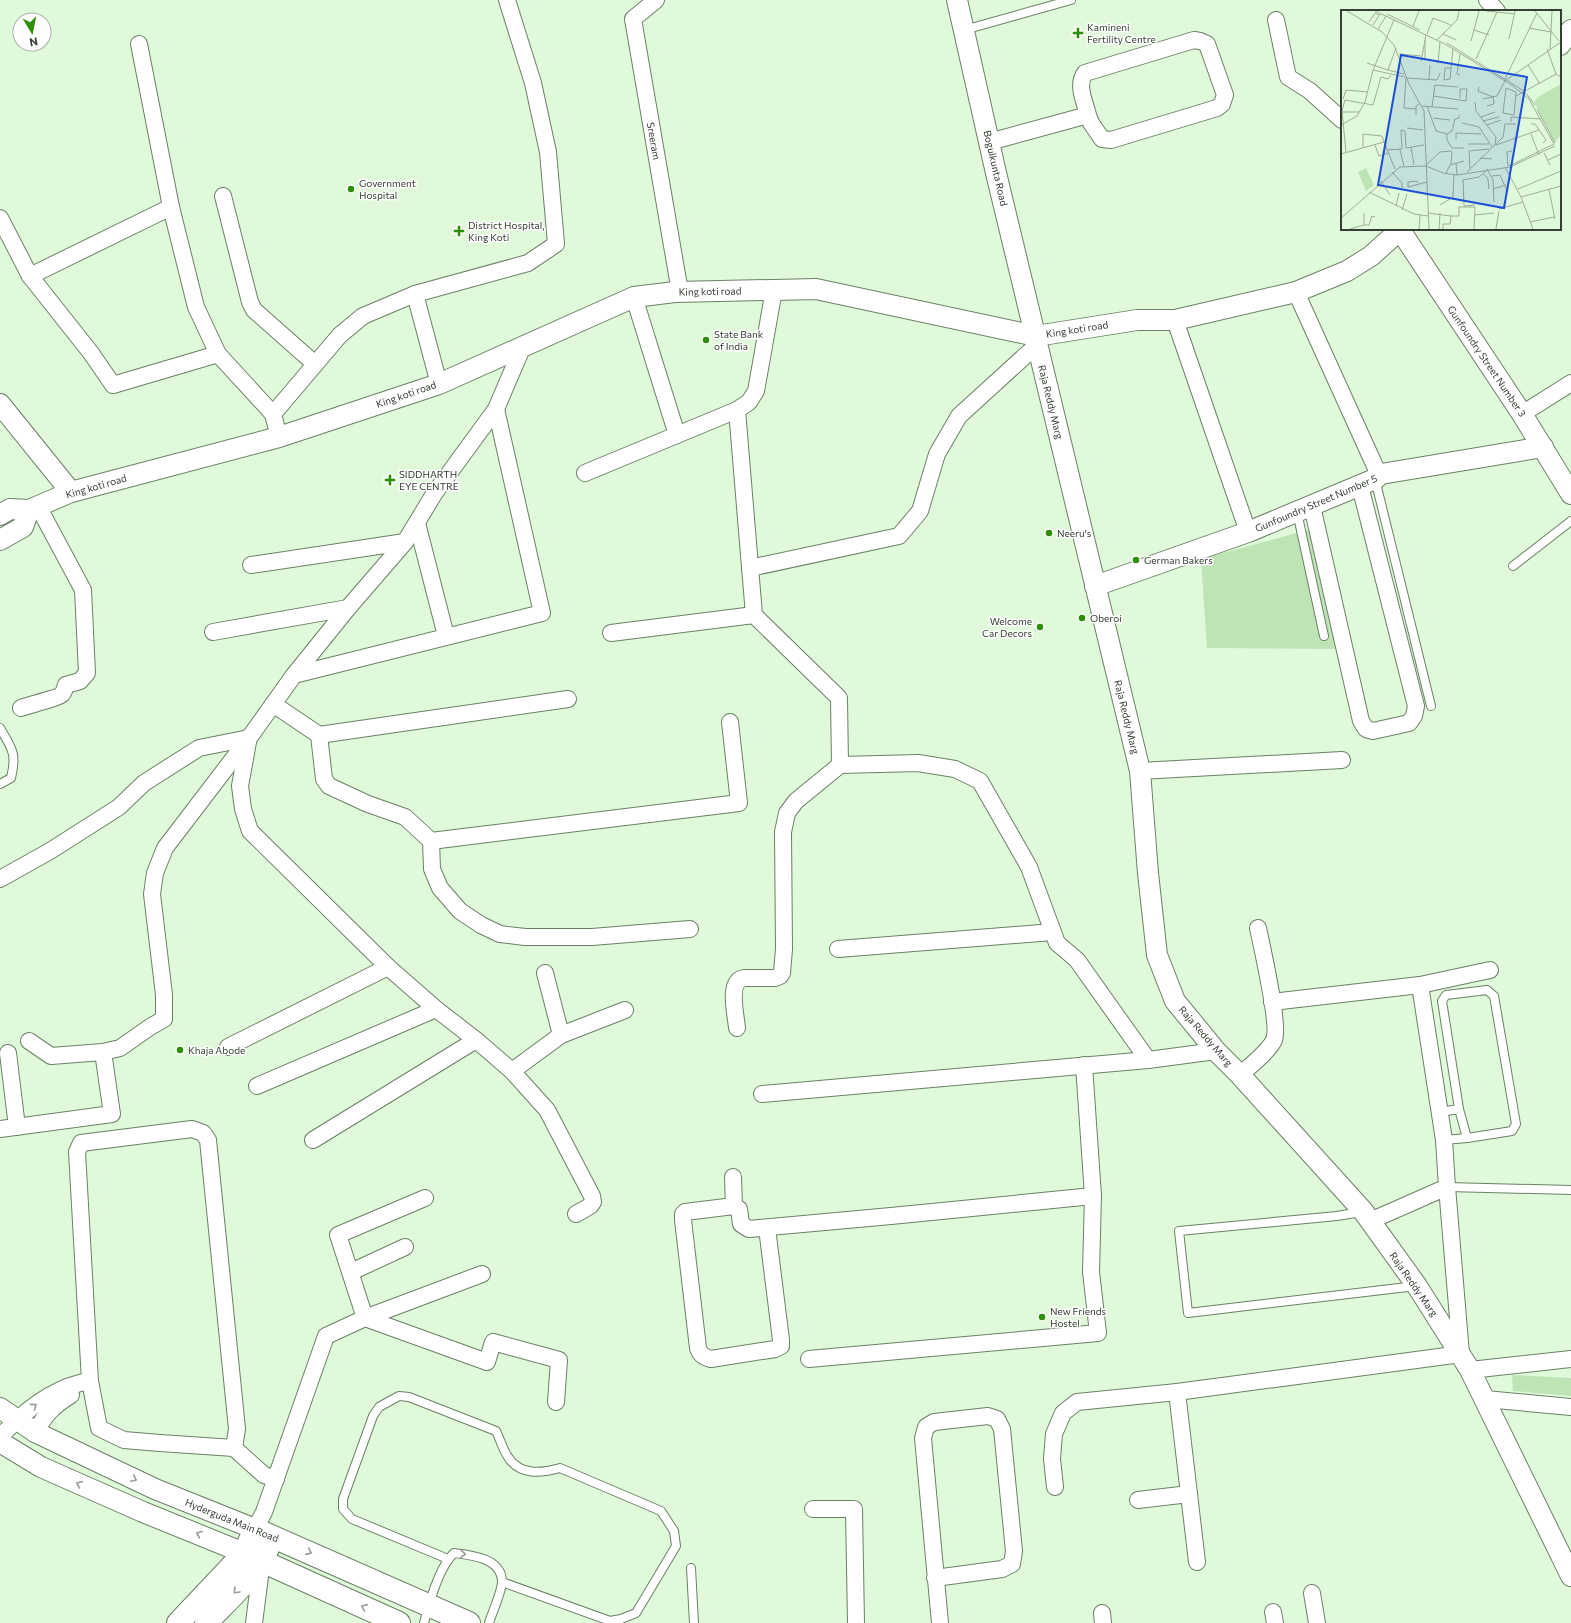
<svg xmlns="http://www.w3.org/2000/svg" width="1571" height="1623" font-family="Commissioner,sans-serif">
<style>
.green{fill:#bee4b5}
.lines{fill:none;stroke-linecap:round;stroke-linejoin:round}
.service-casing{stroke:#6a8065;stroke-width:10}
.minor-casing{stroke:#6a8065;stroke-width:18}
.tertiary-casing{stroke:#6a8065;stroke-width:22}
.secondary-casing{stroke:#6a8065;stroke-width:24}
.service{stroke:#fff;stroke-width:8}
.minor{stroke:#fff;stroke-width:16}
.tertiary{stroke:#fff;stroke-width:20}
.secondary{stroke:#fff;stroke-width:22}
.oneway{stroke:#9a9e98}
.poi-dot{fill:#2e8e05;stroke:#fefefe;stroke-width:1.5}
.labels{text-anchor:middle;stroke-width:3;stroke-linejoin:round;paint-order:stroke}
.poi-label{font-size:10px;fill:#343e32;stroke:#fefefe;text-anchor:start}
.street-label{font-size:10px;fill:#343e32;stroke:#fefefe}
.inset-road{fill:none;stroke:#9cae97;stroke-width:1}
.view{fill:#1d4ed8;fill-opacity:0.15;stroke:#1d4ed8;stroke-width:2}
.inset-edge{fill:none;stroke:#343e32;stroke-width:2}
</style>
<rect width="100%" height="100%" fill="#e1f9db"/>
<g class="green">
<path d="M 1326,525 L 1345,649 L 1207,648 L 1201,559 Z"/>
<path d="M 1512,1375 L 1571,1378 L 1571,1396 L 1513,1391 Z"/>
</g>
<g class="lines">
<defs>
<g id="service">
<path d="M 964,30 L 1071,0"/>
<path d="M 1375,479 L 1431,706"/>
<path d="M 1297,512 L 1324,636"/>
<path d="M 1513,566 L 1571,521"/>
<path d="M 0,728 C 12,749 17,753 11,778 L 0,784"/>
<path d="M 1440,1112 L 1459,1109 L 1467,1138 L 1512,1131 L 1516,1124 L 1494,996 L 1487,990 L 1446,995 L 1442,1001 L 1459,1109"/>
<path d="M 1444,1140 L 1467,1138"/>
<path d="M 1447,1187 L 1571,1190"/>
<path d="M 1361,1212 L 1337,1216 L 1179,1231 L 1188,1313 L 1416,1286"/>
<path d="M 448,1559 L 352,1519 L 343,1509 L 343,1499 L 373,1416 L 379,1407 L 399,1396 L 409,1397 L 496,1431 C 500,1439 503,1450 508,1457 C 520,1476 542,1473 560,1468 L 661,1511 L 674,1531 L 676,1546 L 636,1613 L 621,1619 L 610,1621 L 502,1582"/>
<path d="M 691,1568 L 694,1623"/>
<path d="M 424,1623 C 429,1603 439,1567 454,1553 C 471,1555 502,1558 502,1582 C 502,1591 492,1613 489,1623"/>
</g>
<g id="minor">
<path d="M 656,0 L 633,19 L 680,292"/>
<path d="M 1487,0 L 1497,11"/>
<path d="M 1276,20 L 1288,77 L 1310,91 L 1342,120"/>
<path d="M 139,44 L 171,207 L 196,307 L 218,354 L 273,414"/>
<path d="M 989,142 L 1088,115 C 1085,102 1076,85 1085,73 L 1194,40 L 1200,41 L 1207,44 L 1225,95 L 1222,104 L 1217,108 L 1111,140 L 1102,139 L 1091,123 L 1088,115"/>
<path d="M 223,196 L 250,302 L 254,310 L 315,364"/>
<path d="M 0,218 L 30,276 L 91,353 L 113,385 L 218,354"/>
<path d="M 30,276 L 171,207"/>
<path d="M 1296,292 L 1379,475"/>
<path d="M 415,294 L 439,384"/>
<path d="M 634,297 L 677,435"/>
<path d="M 1175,320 L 1248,532"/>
<path d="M 737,410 L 754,615"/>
<path d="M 1522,414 L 1571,383"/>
<path d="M 279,437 L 273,414 L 340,335 L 363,316 L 415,294 L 528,263 L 556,244 L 548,152 L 533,83 L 507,0"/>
<path d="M 585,473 L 737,410 L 749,402 L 756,391 L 774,290"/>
<path d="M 1312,506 L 1361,721 L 1366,729 L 1373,731 L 1409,723 L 1414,716 L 1416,706 L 1360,486"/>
<path d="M 417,523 L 446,636"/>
<path d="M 251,565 L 405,542"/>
<path d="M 750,568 L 899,536 L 920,511 L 937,454 L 959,416 L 1037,345"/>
<path d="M 213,632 L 348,608"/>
<path d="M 611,633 L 754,615 L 839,698 L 840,765 L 918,763 L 955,769 L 980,781 L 1029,867 L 1057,943 L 1077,960 L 1148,1060"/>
<path d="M 294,675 L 542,613 L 496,409"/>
<path d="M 273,704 L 319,735 L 324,779 L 329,786 L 368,804 L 405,817 L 431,841 L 432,869 L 440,888 L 460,911 L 481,925 L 500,934 L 525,937 L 592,937 L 690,929"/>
<path d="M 21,708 C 28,705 59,698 62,694 C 64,692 65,688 66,685 L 80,681 L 87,673 L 83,590 L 38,506"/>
<path d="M 319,735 L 568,699"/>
<path d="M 248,742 L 240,786 L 243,809 L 250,831 L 388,967 L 436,1009 L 476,1040 L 512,1071 L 547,1110 L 592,1196 L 593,1202 L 590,1206 L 576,1214"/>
<path d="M 1140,771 L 1342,760"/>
<path d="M 431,841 L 739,803 L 730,722"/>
<path d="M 0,879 L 50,851 L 119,807 L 144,783 L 199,748 L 249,738"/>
<path d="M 838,949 L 1053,932"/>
<path d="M 545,973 L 561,1035"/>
<path d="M 1420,985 L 1490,970"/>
<path d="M 737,1028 C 736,1015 727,981 744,978 L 775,978 L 780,976 L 782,973 L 784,949 L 783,832 L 787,813 L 796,801 L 840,765"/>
<path d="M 29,1041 L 51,1056 L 103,1052 L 120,1048 L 150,1027 L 164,1019 L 164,995 L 152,894 L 155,873 L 165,848 L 249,738 L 294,675 L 348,608 L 405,542 L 434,494 L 496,409 L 523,346"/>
<path d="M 228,1047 L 388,967"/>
<path d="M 8,1053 L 17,1127"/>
<path d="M 512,1071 L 561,1035 L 625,1010"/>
<path d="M 1240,1075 C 1250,1066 1269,1051 1274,1040 C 1280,1026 1262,947 1258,928"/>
<path d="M 257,1086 L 436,1009"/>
<path d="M 762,1094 L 1148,1060 L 1216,1051"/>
<path d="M 0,1129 L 112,1114 L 103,1052"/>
<path d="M 192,1129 L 203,1133 L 208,1140 L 237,1429 L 234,1448 L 160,1443 L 124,1440 L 99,1428 L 90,1381 L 77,1152 L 81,1143 Z"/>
<path d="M 313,1140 L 476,1040"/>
<path d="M 733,1177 L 734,1206"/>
<path d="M 425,1198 L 338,1235 L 365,1318 L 487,1362 L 493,1342 L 559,1360 L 556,1402"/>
<path d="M 1370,1221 L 1447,1187"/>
<path d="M 767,1228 L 781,1340 L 781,1346 L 775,1349 L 711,1359 C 704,1357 700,1355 698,1348 L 683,1220 L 683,1214 L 685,1212 L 734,1206 L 739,1209 L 741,1224 L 749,1229 L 891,1216 L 1093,1196"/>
<path d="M 351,1272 L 405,1247"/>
<path d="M 809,1359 L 1098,1333 L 1091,1272 L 1093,1196 L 1084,1065"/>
<path d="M 1470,1370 L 1571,1359"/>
<path d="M 1177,1392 L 1197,1562"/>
<path d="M 1485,1399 L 1571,1407"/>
<path d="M 35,1432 C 46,1414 53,1406 71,1395"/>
<path d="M 0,1437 C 23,1412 55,1386 90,1381"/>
<path d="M 234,1448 L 264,1475 L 276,1479"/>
<path d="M 1055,1487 L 1052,1459 L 1054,1434 L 1063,1413 L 1077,1402 L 1177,1392 L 1461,1354 L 1447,1187 L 1444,1140 L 1420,985 L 1272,1002"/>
<path d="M 1138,1500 L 1189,1494"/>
<path d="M 813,1509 L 854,1509 L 856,1623"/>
<path d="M 255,1529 L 264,1512 L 326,1336 L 365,1318 L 482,1274"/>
<path d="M 935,1578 L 1002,1569 L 1012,1564 L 1014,1551 L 1002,1429 L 997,1419 L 988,1416 L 934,1422 L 926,1427 L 923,1438 L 940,1623"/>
<path d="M 1312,1593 L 1317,1623"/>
<path d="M 1273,1612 L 1275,1623"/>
<path d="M 1102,1613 L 1103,1623"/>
<path d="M 254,1623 L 262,1561"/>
</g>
<g id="tertiary">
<path d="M 957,0 L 996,173 L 1140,771 L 1148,873 L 1157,955 L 1175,1001 L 1216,1051 L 1240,1075 L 1363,1211 L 1417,1286 L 1470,1370 L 1571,1576"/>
<path d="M 1560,45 L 1571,30"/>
<path d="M 1400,230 L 1522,414 L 1571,494"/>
<path d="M 0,404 L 71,492"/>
<path d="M 0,515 L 10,509 L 29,510 L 71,492 L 279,437 L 439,384 L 634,297 L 675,292 L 816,289 L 1036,336 L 1137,320 L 1175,320 L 1296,292 L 1347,271 L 1371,256 L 1401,229"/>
<path d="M 0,540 L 23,527 L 29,510"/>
<path d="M 1095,586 L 1248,532 L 1375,479 L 1381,474 L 1543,447"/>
<path d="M 0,1408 L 35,1432 L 155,1489 L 255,1529"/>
<path d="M 0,1442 L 41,1467 L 143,1512 L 244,1553"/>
</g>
<g id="secondary">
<path d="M 244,1553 L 399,1623"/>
<path d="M 178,1623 L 244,1553 L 255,1529 L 469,1623"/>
<path d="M 206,1623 C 228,1600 255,1577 268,1548"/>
</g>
</defs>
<use href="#service" class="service-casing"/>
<use href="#minor" class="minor-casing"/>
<use href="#tertiary" class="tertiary-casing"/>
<use href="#secondary" class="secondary-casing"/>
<use href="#service" class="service"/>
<use href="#minor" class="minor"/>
<use href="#tertiary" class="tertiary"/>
<use href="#secondary" class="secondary"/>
</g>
<defs><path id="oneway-chevron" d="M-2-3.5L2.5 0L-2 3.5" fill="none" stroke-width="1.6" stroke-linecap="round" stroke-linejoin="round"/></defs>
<g class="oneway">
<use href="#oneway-chevron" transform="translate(34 1406) rotate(-36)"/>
<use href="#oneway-chevron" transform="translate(134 1479) rotate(25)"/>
<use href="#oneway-chevron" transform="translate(79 1484) rotate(-156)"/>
<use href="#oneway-chevron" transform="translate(199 1534) rotate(-158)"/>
<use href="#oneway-chevron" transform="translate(309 1552) rotate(24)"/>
<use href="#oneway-chevron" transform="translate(463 1554) rotate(5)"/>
<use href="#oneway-chevron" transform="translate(236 1591) rotate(133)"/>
<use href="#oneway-chevron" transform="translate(364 1607) rotate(-156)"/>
</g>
<g class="poi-dot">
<path d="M1076 27h4v4h4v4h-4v4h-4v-4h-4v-4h4z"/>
<circle cx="351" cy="189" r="4"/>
<path d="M457 225h4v4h4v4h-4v4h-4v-4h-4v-4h4z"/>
<circle cx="706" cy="340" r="4"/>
<path d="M388 474h4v4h4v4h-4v4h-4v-4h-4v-4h4z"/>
<circle cx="1049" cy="533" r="4"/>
<circle cx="1136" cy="560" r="4"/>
<circle cx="1082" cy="618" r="4"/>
<circle cx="1040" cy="627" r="4"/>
<circle cx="180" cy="1050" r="4"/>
<circle cx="1042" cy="1317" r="4"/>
</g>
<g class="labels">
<g class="poi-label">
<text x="1087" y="31">Kamineni<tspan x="1087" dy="12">Fertility Centre</tspan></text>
<text x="359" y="187">Government<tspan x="359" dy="12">Hospital</tspan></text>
<text x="468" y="229">District Hospital,<tspan x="468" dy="12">King Koti</tspan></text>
<text x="714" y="338">State Bank<tspan x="714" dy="12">of India</tspan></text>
<text x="399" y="478">SIDDHARTH<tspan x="399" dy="12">EYE CENTRE</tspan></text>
<text x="1057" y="537">Neeru's</text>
<text x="1144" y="564">German Bakers</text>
<text x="1090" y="622">Oberoi</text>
<text x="1032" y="625" text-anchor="end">Welcome<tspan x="1032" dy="12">Car Decors</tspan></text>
<text x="188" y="1054">Khaja Abode</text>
<text x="1050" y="1315">New Friends<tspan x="1050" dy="12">Hostel</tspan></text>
</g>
<g class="street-label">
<text transform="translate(654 141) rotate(80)" y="4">Sreeram</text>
<text transform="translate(996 168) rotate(77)" y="4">Bogulkunta Road</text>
<text transform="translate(710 291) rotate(-1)" y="4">King koti road</text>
<text transform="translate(1077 329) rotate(-9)" y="4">King koti road</text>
<text transform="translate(1487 361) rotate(56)" y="4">Gunfoundry Street Number 3</text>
<text transform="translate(406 394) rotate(-19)" y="4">King koti road</text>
<text transform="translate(1051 402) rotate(76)" y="4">Raja Reddy Marg</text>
<text transform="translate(96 486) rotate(-16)" y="4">King koti road</text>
<text transform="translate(1316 503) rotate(-23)" y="4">Gunfoundry Street Number 5</text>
<text transform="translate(1127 717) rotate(76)" y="4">Raja Reddy Marg</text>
<text transform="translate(1206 1036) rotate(49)" y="4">Raja Reddy Marg</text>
<text transform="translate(1414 1284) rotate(55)" y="4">Raja Reddy Marg</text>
<text transform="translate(232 1520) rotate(22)" y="4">Hyderguda Main Road</text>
</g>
</g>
<g transform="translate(1341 10)">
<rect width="220" height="220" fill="#e1f9db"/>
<path d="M 220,74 L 220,125 L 214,132 L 193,92 L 197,87 ZM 25,158 L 33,175 L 25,181 L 17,162 Z" fill="#bee4b5"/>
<path class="inset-road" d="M 6,1 L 41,22 L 53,35 L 68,74 L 83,101 L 88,219M 34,1 L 104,34 L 164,71 L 220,32M 194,1 L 218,31M 156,2 L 174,4M 46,4 L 79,20M 28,12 L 34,3 L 38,5M 32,15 L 39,4M 72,16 L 78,1M 188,18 L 210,22M 37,19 L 45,6M 133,20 L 148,25M 86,24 L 92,8 L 110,15M 102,24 L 115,30M 168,29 L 174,1M 96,30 L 116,10 L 118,1M 130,31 L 138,1M 106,33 L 165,70M 206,39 L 215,64 L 220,67M 209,39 L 211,1M 58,44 L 80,46M 119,44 L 116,64 L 119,65M 135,49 L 156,2 L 145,1M 84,50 L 84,30M 80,51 L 85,25M 26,53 L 47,60 L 55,38M 97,53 L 99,32M 187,55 L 199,74M 110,58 L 104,58 L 103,70 L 109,69 L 110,58 L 112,39M 32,60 L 64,67M 47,60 L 63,64M 88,69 L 89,55M 164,69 L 196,3M 166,70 L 184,82 L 194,95M 138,77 L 137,81 L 152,87 L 153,94 L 146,96M 165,78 L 175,82 L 173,105 L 162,103 ZM 92,86 L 125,91 L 126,79 L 119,79 L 119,88M 175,86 L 215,64M 2,89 L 5,80 L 27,82M 142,89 L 156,86 L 164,71 L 172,76 L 188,89 L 213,134M 134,92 L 135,101 L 155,127 L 154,135M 81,96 L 117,99M 86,96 L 95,121 L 106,124 L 106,130 L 111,138 L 123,138M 91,97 L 94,75 L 117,77M 0,98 L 1,101 L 4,90 L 32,95 L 40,67 L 47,69 L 50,65M 75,99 L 63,98 L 65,68 L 96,70 L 99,63M 196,99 L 214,133M 1,101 L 5,142M 1,102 L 18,102M 75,105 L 75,96 L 78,94M 140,107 L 154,102M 92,108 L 109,110M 142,111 L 158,107M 170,112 L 170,107 L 200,109M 121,113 L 138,117 L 151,137M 190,114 L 194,114 L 205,130 L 202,133M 0,115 L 16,106 L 24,92 L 32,60 L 53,10M 146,115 L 160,110M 66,118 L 82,120M 106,124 L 111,121 L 114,109 L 118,108 L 118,105M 190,124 L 198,145M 115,129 L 115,123 L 140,124M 127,134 L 148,134M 34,135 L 38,146 L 47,143M 155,135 L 198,120M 22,137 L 22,124 L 41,126 L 43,132M 70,137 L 73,155M 65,138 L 83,135M 61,139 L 60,120 L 64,121 L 65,138M 46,140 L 61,139M 59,140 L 63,156M 203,143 L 209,155M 0,144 L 43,132 L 54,159M 139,148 L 151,149M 207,150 L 220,144M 115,153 L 116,165M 110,154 L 111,142M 85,155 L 99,142 L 111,141M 167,156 L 166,142 L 171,141M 168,156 L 213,134M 164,157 L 180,187 L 192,219M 129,158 L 128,141 L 148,139M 147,161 L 152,170 L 153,192M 51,162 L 61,173 L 61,178M 126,162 L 162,127 L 164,114 L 175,114M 105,163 L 109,155 L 123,151M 143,164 L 147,169 L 148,179M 151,166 L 159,165 L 166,181M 40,171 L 49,185M 77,173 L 76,171 L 67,172 L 67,177 L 86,172M 152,179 L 165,175M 177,179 L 220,161M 208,180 L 214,209M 28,182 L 73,204 L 87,206M 180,187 L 220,176M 99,195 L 112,187 L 113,165M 134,195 L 123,196 L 122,170 L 138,167 L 147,159M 55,196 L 58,183M 158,199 L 182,192M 61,200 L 66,184M 87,203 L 110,206M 134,205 L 153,203M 0,208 L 59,157 L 85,156 L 102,163 L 116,165 L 169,157 L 214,136M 189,212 L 213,207M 23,215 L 28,215 L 31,206 L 34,207M 9,219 L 23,215 L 23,203M 78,219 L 79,205M 98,219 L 99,203M 102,219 L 102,214 L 109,214 L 110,206 L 118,206 L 118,197 L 134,197 L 133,219M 155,219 L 158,201"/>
<path class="view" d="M 60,45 L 186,67 L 163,198 L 37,175 Z"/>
<rect width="220" height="220" class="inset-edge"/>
</g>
<g transform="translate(32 32) rotate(170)"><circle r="19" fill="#fefefe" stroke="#adb1ac"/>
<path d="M0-3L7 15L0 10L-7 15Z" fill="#2e8e05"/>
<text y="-6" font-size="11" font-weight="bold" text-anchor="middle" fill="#343e32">N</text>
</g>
</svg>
